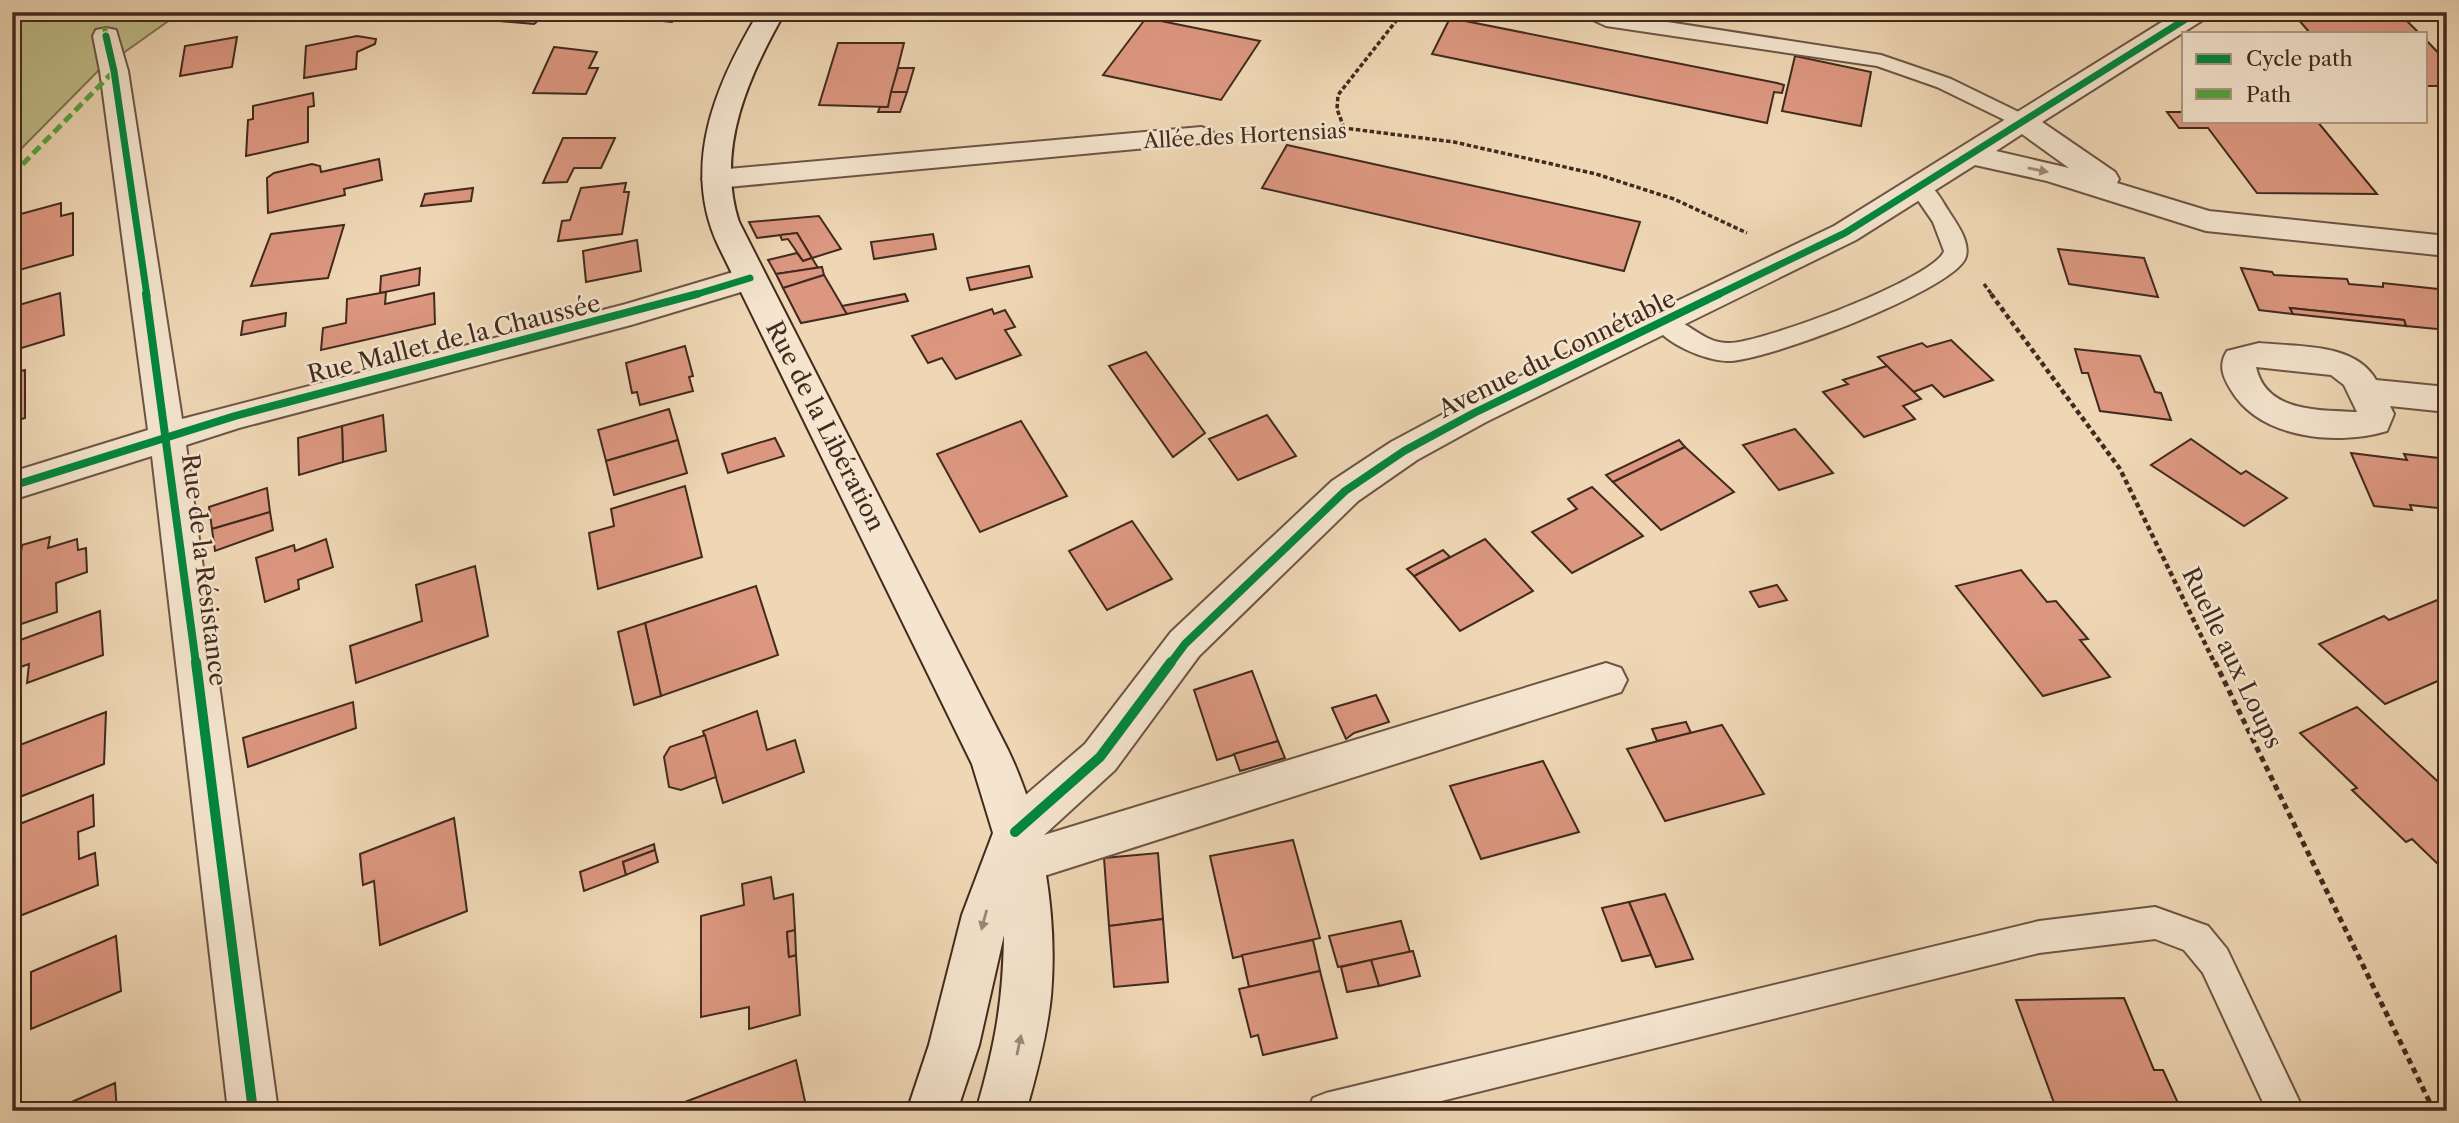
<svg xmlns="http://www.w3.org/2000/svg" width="2459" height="1123" font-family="'Libre Caslon Text',serif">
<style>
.green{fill:#bfbd8a;stroke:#807454;stroke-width:2}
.building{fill:#dc9780;stroke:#422a1e;stroke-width:2}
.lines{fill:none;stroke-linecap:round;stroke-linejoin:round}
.service-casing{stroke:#6d5544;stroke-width:4}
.minor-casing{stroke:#6d5544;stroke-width:4}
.secondary-casing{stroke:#422a1e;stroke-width:4}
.path-far2{stroke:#422a1e;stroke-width:3.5;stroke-dasharray:4.5 2.5;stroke-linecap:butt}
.path-far1{stroke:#422a1e;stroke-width:4.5;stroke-dasharray:5 3.5;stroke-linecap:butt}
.path{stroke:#422a1e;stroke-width:5;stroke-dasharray:6 4.5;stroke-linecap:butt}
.service{fill:#f5e5cf;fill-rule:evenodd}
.minor{fill:#f5e5cf;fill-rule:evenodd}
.secondary{fill:#f5e5cf;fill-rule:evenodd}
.quiet{stroke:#55a441;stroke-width:5;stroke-dasharray:10 5;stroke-linecap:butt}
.cycleway-far2-casing{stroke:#f5e5cf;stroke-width:10}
.cycleway-far1-casing{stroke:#f5e5cf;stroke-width:12}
.cycleway-casing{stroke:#f5e5cf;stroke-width:15}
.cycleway-far2{stroke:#00873e;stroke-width:7}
.cycleway-far1{stroke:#00873e;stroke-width:8}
.cycleway{stroke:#00873e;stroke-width:10}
.oneway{fill:#9c8876}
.labels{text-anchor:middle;stroke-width:5;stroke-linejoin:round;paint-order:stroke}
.far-street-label{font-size:21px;fill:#422a1e;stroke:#f5e5cf}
.street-label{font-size:24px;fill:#422a1e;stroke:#f5e5cf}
</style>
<rect width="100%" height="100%" fill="#efd7b5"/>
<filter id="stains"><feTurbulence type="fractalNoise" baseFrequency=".00286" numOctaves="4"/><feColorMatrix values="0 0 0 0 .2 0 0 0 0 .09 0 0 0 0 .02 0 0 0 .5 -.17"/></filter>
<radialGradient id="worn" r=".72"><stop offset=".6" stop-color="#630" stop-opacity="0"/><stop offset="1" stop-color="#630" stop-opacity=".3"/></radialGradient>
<path class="green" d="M 12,12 L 181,12 L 98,71 L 12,158 Z"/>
<g class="building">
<path d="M 343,12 L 386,12 L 378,19 L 340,15 Z"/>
<path d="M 495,12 L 549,12 L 534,24 L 488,20 Z"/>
<path d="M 636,12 L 679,12 L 672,22 L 631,18 Z"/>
<path d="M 1146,18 L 1260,41 L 1221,100 L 1103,75 Z"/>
<path d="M 1450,18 L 1777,83 L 1784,85 L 1782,93 L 1774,92 L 1767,123 L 1432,54 Z"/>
<path d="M 2297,18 L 2404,18 L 2419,33 L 2310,33 Z"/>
<path d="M 357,36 L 376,39 L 375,44 L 357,52 L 356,69 L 304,78 L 306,46 Z"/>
<path d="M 237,37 L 232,67 L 180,76 L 185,46 Z"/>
<path d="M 2426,40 L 2447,62 L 2447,86 L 2426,86 Z"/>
<path d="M 838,43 L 904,43 L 888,107 L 819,105 Z"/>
<path d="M 554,47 L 597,52 L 589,68 L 598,68 L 586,94 L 533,93 Z"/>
<path d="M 1795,56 L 1871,72 L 1861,126 L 1782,111 Z"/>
<path d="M 898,68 L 914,68 L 907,92 L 891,92 Z"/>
<path d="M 891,92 L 907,92 L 900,112 L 878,112 L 880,107 L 888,107 Z"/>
<path d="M 313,93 L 314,106 L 308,107 L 308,142 L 246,156 L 248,120 L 253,119 L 253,106 Z"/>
<path d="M 2167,112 L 2184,112 L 2184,121 L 2317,121 L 2377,194 L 2257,193 L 2208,128 L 2179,128 Z"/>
<path d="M 563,138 L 615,138 L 601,168 L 574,168 L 567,182 L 543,183 Z"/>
<path d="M 1287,145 L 1419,174 L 1640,222 L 1624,271 L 1262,188 Z"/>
<path d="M 379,159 L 382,180 L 344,189 L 345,195 L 268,213 L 267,178 L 274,173 L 312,164 L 320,166 L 321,172 Z"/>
<path d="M 626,183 L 624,192 L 629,192 L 622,234 L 558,241 L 562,221 L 570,220 L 581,188 Z"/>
<path d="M 473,188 L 471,201 L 421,206 L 425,194 Z"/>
<path d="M 61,203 L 61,216 L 73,213 L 73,255 L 12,272 L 12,229 L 16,228 L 17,215 Z"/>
<path d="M 819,216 L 841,249 L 812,258 L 797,233 L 757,238 L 749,222 Z"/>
<path d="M 344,225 L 328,278 L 251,286 L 271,234 Z"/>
<path d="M 797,233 L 812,258 L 803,261 L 788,239 L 782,240 L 780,235 Z"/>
<path d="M 933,234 L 936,249 L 874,259 L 871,242 Z"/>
<path d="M 637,240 L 641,271 L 586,282 L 583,251 Z"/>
<path d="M 2058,249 L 2144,258 L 2158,297 L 2069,284 Z"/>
<path d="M 797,253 L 803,261 L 812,258 L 818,268 L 776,274 L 768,260 Z"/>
<path d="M 1029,266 L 1032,277 L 970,290 L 967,278 Z"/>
<path d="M 822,267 L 824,275 L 783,288 L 776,274 Z"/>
<path d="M 420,268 L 419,285 L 380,293 L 381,276 Z"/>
<path d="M 2241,268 L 2272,272 L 2274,275 L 2347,279 L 2349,284 L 2383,287 L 2383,283 L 2447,290 L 2447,330 L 2406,326 L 2404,320 L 2290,308 L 2293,314 L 2259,310 Z"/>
<path d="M 824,275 L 847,314 L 801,323 L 783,288 Z"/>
<path d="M 386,292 L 385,304 L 434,293 L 435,324 L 321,350 L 323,328 L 346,323 L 347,299 Z"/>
<path d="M 60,293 L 64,335 L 12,351 L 12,307 Z"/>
<path d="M 905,294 L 908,301 L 847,314 L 842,306 Z"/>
<path d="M 2290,308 L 2404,320 L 2406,326 L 2293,314 Z"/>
<path d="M 992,309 L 994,314 L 1005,310 L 1015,327 L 1005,330 L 1021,355 L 956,379 L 942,358 L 928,363 L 912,336 Z"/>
<path d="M 286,313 L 285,326 L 241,335 L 243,321 Z"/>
<path d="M 1951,340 L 1993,380 L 1944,397 L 1932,385 L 1913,392 L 1878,357 L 1922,343 L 1927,347 Z"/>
<path d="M 685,346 L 693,376 L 689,377 L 693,391 L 640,405 L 637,392 L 632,393 L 626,363 Z"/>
<path d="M 2075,349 L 2140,356 L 2155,392 L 2161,393 L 2171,420 L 2100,411 L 2088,373 L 2082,373 Z"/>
<path d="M 1146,352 L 1205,433 L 1173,457 L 1109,366 Z"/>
<path d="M 1887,366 L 1921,399 L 1903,406 L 1915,419 L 1864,437 L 1823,392 L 1848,384 L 1843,380 Z"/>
<path d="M 25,370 L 25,418 L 12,422 L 12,373 Z"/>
<path d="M 669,409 L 678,440 L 606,461 L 598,430 Z"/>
<path d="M 383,415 L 386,451 L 343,462 L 342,426 Z"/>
<path d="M 1267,415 L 1296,456 L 1238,480 L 1209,439 Z"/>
<path d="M 1021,421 L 1067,496 L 980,532 L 937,454 Z"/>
<path d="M 342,426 L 343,462 L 299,475 L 298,438 Z"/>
<path d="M 1795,429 L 1833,473 L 1779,490 L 1743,445 Z"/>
<path d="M 775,438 L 784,456 L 728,473 L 722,454 Z"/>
<path d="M 2191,439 L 2241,474 L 2246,471 L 2287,498 L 2244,526 L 2151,465 Z"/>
<path d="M 678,440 L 687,473 L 614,495 L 606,461 Z"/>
<path d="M 1679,440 L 1685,447 L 1613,482 L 1606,475 Z"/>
<path d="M 1685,447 L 1734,492 L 1661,530 L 1613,482 Z"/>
<path d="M 2351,453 L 2407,460 L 2404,454 L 2447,459 L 2447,509 L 2410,505 L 2412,510 L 2374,506 Z"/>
<path d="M 685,486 L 702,557 L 598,589 L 589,533 L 614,526 L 611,509 Z"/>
<path d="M 1592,487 L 1643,536 L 1572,573 L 1532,532 L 1577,509 L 1568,499 Z"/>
<path d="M 267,488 L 270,512 L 212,529 L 209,507 Z"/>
<path d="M 270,512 L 273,530 L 215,551 L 212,529 Z"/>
<path d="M 1132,521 L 1172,579 L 1107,610 L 1069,551 Z"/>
<path d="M 50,537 L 48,548 L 77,539 L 78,550 L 86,548 L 87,572 L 56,583 L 57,612 L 12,627 L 12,561 L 20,558 L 22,545 Z"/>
<path d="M 326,539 L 333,567 L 298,580 L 299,589 L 265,602 L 256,558 L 294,545 L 295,551 Z"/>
<path d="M 1485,539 L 1533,591 L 1460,631 L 1414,576 Z"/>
<path d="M 1443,550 L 1450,557 L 1414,576 L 1407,569 Z"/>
<path d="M 475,566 L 488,636 L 356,683 L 350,646 L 422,621 L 416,585 Z"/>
<path d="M 2021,570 L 2047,602 L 2056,601 L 2088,639 L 2080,640 L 2110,677 L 2043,696 L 1956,586 Z"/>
<path d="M 1777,585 L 1787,600 L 1759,607 L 1750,592 Z"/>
<path d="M 756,586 L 778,655 L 661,696 L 645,623 Z"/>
<path d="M 2447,596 L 2447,677 L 2385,704 L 2319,644 L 2384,616 L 2389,620 Z"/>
<path d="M 100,611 L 103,655 L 27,683 L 29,664 L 12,670 L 12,643 Z"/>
<path d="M 645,623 L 661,696 L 634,705 L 618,632 Z"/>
<path d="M 1252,671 L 1278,741 L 1217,760 L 1194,690 Z"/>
<path d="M 1376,695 L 1389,722 L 1354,733 L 1346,739 L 1332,708 Z"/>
<path d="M 353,702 L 356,728 L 248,767 L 243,738 Z"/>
<path d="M 2357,707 L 2447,790 L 2447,873 L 2412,839 L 2406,842 L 2352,790 L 2357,788 L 2300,733 Z"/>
<path d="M 757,711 L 767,750 L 795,740 L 804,772 L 723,803 L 703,731 Z"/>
<path d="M 106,712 L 104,764 L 12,800 L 12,748 Z"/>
<path d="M 1686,722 L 1691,733 L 1657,741 L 1652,729 Z"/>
<path d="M 1722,725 L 1764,794 L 1665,821 L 1627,749 Z"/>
<path d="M 705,735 L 716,777 L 681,790 L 669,787 L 664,757 L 670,747 Z"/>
<path d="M 1278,741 L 1285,758 L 1240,771 L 1234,754 Z"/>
<path d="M 1543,761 L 1579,832 L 1481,859 L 1450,786 Z"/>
<path d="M 93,795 L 94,826 L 78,832 L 79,859 L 95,853 L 98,885 L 12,919 L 12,827 Z"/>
<path d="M 454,818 L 467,911 L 380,945 L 374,881 L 363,885 L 360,854 Z"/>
<path d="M 1293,840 L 1320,938 L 1233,958 L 1210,856 Z"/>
<path d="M 654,844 L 655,850 L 623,862 L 626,875 L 584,891 L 580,872 Z"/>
<path d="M 655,850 L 658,862 L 626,875 L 623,862 Z"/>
<path d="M 1158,853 L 1163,919 L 1109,926 L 1104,858 Z"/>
<path d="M 771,877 L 774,899 L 793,894 L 795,930 L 787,932 L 789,957 L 796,955 L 800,1015 L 749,1029 L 749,1007 L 701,1017 L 701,916 L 744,905 L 742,884 Z"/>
<path d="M 1665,894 L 1693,959 L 1656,967 L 1629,902 Z"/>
<path d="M 1629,902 L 1651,955 L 1622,961 L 1602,908 Z"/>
<path d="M 1163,919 L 1168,982 L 1114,987 L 1109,926 Z"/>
<path d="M 1401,921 L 1410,952 L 1338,967 L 1329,936 Z"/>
<path d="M 795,930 L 796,955 L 789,957 L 787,932 Z"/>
<path d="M 116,936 L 121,991 L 31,1029 L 31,972 Z"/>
<path d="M 1313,940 L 1320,971 L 1249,987 L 1242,955 Z"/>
<path d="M 1413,951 L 1420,976 L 1379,986 L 1371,960 Z"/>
<path d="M 1371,960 L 1379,986 L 1347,992 L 1341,967 Z"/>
<path d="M 1320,971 L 1337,1038 L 1263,1055 L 1258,1035 L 1251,1037 L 1239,989 Z"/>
<path d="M 2124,998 L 2154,1070 L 2163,1070 L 2178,1103 L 2169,1105 L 2171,1111 L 2057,1111 L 2016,1000 Z"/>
<path d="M 796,1060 L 806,1106 L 794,1111 L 661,1111 Z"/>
<path d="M 115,1083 L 117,1111 L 51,1111 Z"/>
</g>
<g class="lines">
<defs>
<g id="service">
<path d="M 1576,12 L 1603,12 L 1881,55 L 1951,79 L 2031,118 L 2034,122 L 2024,128 L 2017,126 L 1937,87 L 1877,66 L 1606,26 Z"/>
<path d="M 1920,180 C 1933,183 1941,199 1948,210 C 1956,223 1972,243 1965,259 C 1950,291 1765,362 1727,361 C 1704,360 1665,344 1653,323 L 1656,317 L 1665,315 C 1688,321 1703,343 1728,343 C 1760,344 1936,278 1944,251 L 1933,222 L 1909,187 Z"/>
<path d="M 2155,907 L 2208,926 L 2227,949 L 2304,1111 L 2267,1111 L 2203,973 L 2184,950 L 2155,939 L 2039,953 L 1401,1111 L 1308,1111 L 1313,1098 L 1326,1093 L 2039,921 Z"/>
</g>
<g id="minor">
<path d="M 2178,12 L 2210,12 L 2206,18 L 2042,122 L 2115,172 L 2119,179 L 2117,183 L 2209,211 L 2447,236 L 2447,256 L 2206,231 L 2047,181 L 1975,165 L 1856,240 L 1486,422 L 1417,460 L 1358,501 L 1199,656 L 1115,770 L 1044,835 L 1606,663 L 1621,668 L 1627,680 L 1621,692 L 1019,884 L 1003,878 L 996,863 L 1004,848 L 999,846 L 993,832 L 999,818 L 1085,744 L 1171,632 L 1332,481 L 1391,442 L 1462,404 L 1834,226 ZM 2022,134 L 2069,168 L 1996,151 Z"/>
<path d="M 106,28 L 116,30 L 128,71 L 182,419 L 626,304 L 750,267 L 761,270 L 766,278 L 761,286 L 631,325 L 239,428 L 186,445 L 278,1111 L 228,1111 L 152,456 L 12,500 L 12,472 L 148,430 L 100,71 L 93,36 L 96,30 Z"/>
<path d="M 1201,127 L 1211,130 L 1216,136 L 1211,142 L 717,188 L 706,186 L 702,179 L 706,172 L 717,170 Z"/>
<path d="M 2259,343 C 2296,347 2355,342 2376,380 L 2447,387 L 2447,412 L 2390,406 L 2394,414 L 2387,431 C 2337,446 2260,439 2231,390 C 2223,377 2218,365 2227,351 ZM 2256,367 L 2331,375 L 2344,385 L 2357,412 C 2320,410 2266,413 2256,367 Z"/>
</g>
<path id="secondary" d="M 759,12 L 785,12 C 749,75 715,149 739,222 L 1008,750 C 1043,823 1058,915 1051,996 C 1047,1035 1037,1073 1026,1111 L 976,1111 C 995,1045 1003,1003 1004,935 L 979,1045 L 957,1111 L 907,1111 L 929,1045 L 962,915 L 993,833 L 972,764 L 719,247 C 680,166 716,83 759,12 Z"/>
</defs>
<use href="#service" class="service-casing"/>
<use href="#minor" class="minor-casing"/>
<use href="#secondary" class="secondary-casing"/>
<g class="path-far2">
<path d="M 1344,128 L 1337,109 L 1338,95 L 1396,21 L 1409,12"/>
<path d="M 1244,133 L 1344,128 L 1454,142 L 1596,174 L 1674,199 L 1747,233"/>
<path d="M 1984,284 L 1993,296"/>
</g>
<path class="path-far1" d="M 1991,294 L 2120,469 L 2215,664"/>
<path class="path" d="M 2215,662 L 2434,1111"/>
<use href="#service" class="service"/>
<use href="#minor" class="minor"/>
<use href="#secondary" class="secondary"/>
<g class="quiet">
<path d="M 102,12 L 106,36"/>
<path d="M 12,175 L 114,71"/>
</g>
<defs>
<g id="cycleway-far2">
<path d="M 106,36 L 114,71 L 147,296"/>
<path d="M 691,296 L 750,278"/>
<path d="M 1715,296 L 1845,233 L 2197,12"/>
</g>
<g id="cycleway-far1">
<path d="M 146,294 L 196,664"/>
<path d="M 12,486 L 235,416 L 697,294"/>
<path d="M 1170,664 L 1185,644 L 1345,491 L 1404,451 L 1474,413 L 1719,294"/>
</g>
<g id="cycleway">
<path d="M 196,662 L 253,1111"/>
<path d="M 1015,832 L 1100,757 L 1171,662"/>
</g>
</defs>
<use href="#cycleway-far2" class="cycleway-far2-casing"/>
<use href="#cycleway-far1" class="cycleway-far1-casing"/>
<use href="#cycleway" class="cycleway-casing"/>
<use href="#cycleway-far2" class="cycleway-far2"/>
<use href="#cycleway-far1" class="cycleway-far1"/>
<use href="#cycleway" class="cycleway"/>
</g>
<defs><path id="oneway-solid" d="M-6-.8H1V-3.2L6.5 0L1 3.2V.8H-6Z" transform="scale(1.75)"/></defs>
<g class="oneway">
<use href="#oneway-solid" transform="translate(2038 170) rotate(12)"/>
<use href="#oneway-solid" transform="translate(984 920) rotate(105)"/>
<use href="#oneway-solid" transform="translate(1019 1045) rotate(-78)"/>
</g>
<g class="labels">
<g class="far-street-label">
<text transform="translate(1245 136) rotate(-3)" y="7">Allée des Hortensias</text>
</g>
<g class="street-label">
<text transform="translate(454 339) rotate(-14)" y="8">Rue Mallet de la Chaussée</text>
<text transform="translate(1557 354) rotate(-26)" y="8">Avenue du Connétable</text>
<text transform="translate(825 426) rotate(63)" y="8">Rue de la Libération</text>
<text transform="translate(204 570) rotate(83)" y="8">Rue de la Résistance</text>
<text transform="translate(2232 658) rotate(64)" y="8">Ruelle aux Loups</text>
</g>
</g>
<rect width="2459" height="1123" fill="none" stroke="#efd7b5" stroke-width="42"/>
<rect x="14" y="14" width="2431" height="1095" fill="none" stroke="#422a1e" stroke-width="3.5"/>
<rect x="21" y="21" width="2417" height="1081" fill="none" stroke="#422a1e" stroke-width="2"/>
<rect x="2182" y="32" width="245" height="91" fill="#f5e5cf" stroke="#ad9a88" stroke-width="2"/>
<rect x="2196" y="54" width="35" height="10" fill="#00873e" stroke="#ad9a88" stroke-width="2"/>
<text x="2246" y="66" font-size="21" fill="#422a1e">Cycle path</text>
<rect x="2196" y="89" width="35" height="10" fill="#55a441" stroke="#ad9a88" stroke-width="2"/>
<text x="2246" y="102" font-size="21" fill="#422a1e">Path</text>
<rect width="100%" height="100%" filter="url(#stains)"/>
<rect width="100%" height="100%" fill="url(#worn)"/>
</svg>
